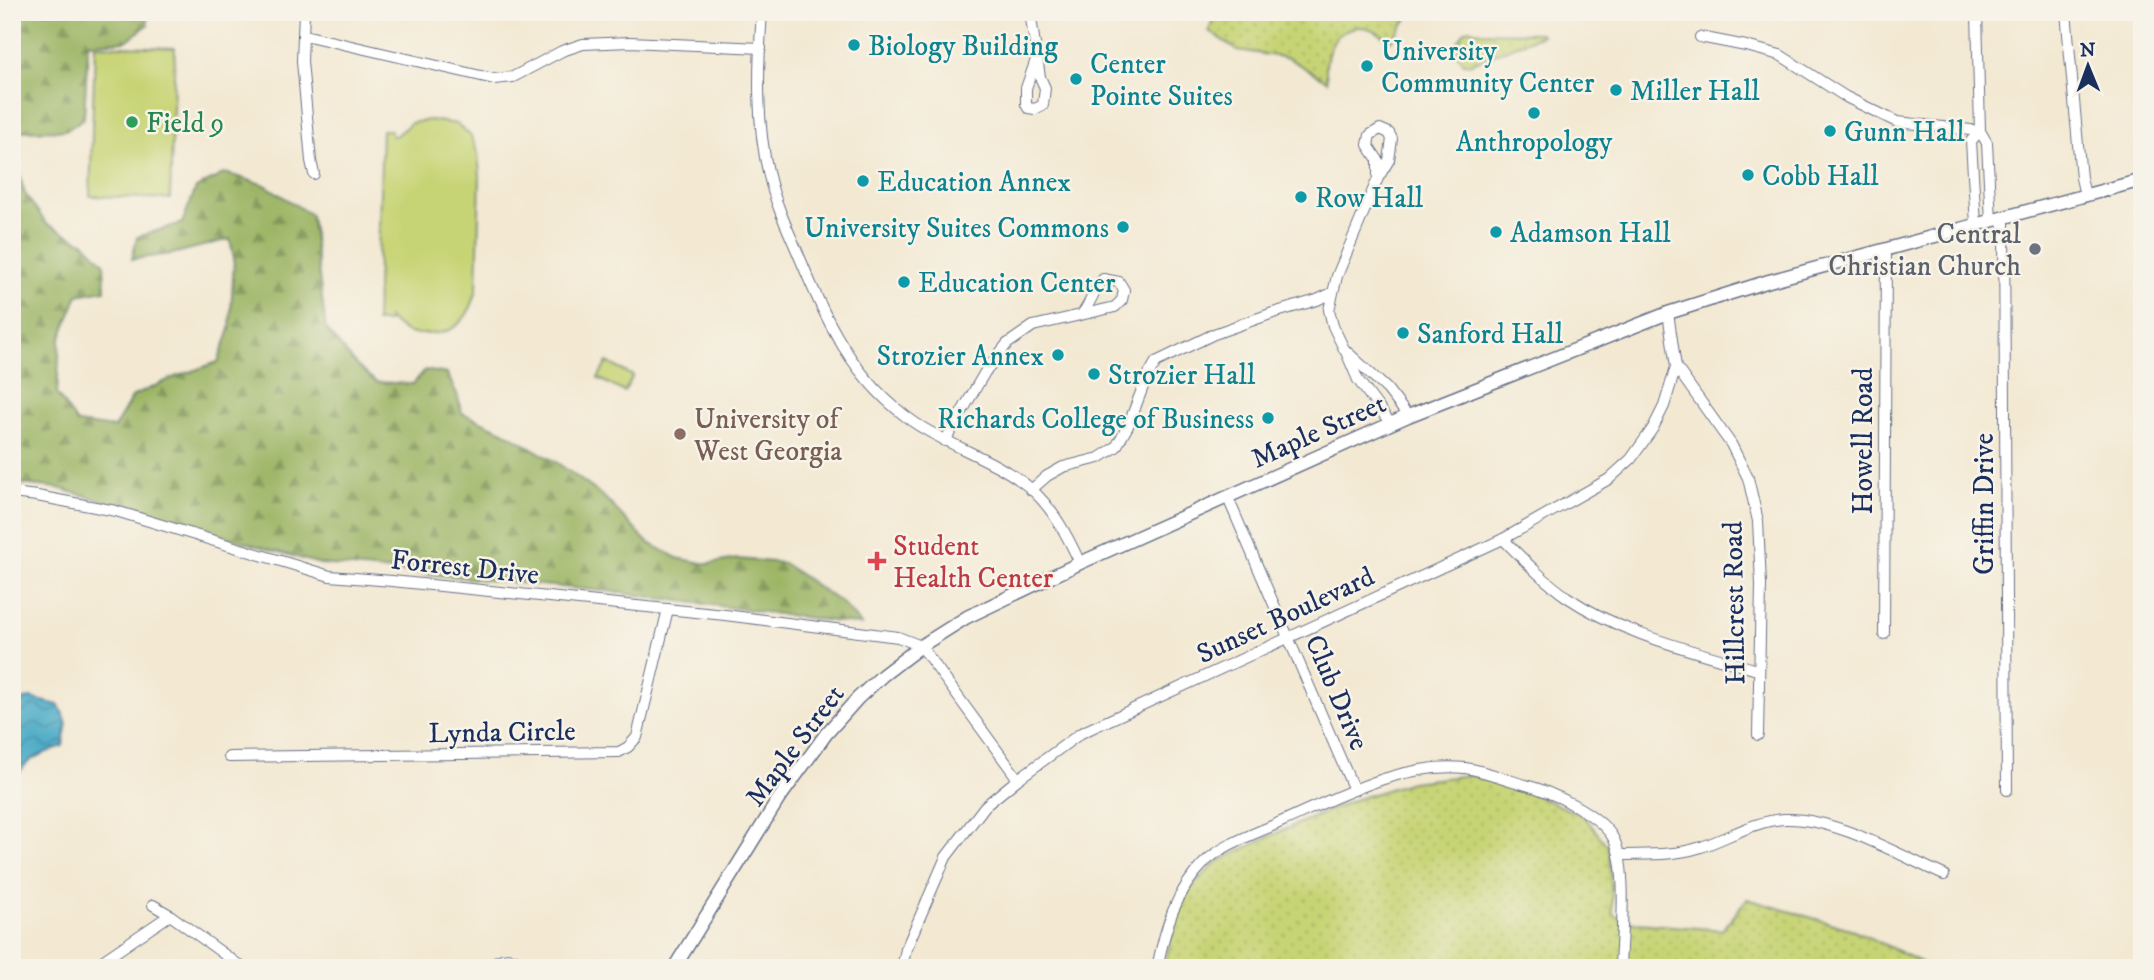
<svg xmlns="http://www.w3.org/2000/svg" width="2154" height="980" font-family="'IM FELL DW Pica',serif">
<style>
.grass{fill:url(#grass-dots);stroke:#71826a;stroke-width:2}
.forest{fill:url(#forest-firs);stroke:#5c7262;stroke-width:2}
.pitch{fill:#c7d475;stroke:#71826a;stroke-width:2}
.water{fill:url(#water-waves);stroke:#306c92;stroke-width:2}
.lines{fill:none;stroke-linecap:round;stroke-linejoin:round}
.stream{stroke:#45a9c5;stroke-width:2.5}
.minor-casing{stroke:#677087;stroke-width:12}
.major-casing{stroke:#677087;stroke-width:15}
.minor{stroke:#fff;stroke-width:10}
.major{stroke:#fff;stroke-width:12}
.culture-dot{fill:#0f9aa8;stroke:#f7f3e8;stroke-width:2.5}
.leisure-dot{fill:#2e9e5b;stroke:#f7f3e8;stroke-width:2.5}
.worship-dot{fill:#6b7280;stroke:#f7f3e8;stroke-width:2.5}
.education-dot{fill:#8d6e63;stroke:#f7f3e8;stroke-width:2.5}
.health-dot{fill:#e0444e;stroke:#f7f3e8;stroke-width:2.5}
.labels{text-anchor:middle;stroke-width:5;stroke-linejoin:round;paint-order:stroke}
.culture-label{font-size:28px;fill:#0d838f;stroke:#f7f3e8;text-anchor:start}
.leisure-label{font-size:28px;fill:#27864d;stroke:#f7f3e8;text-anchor:start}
.worship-label{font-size:28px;fill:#5b616d;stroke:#f7f3e8;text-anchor:end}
.education-label{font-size:28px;fill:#785e54;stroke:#f7f3e8;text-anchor:start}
.street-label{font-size:28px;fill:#1b2f5e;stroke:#f7f3e8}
.health-label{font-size:28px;fill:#be3a42;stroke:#f7f3e8;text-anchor:start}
</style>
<defs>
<pattern id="grass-dots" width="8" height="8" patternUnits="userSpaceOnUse" patternTransform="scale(1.75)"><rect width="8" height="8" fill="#c7d475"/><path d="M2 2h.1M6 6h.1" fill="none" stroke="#aab668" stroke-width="1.8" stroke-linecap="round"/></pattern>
<pattern id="forest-firs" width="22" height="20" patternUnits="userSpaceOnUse" patternTransform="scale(1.75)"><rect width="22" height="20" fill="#9db666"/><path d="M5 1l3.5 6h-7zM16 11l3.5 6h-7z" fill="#7f9457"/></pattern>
<pattern id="water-waves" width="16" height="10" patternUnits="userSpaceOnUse" patternTransform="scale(1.75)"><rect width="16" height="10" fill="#45a9c5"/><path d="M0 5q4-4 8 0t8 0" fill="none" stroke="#398aa3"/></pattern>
</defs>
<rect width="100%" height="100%" fill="#f7f3e8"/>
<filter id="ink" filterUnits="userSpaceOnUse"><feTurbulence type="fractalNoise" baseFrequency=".0143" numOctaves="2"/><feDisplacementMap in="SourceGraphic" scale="14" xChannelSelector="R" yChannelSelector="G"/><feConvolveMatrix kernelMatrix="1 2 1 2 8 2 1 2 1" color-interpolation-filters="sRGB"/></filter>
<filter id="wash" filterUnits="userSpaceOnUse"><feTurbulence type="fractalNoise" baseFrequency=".00686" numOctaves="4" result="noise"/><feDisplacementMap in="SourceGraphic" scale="28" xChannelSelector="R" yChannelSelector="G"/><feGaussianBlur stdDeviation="1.57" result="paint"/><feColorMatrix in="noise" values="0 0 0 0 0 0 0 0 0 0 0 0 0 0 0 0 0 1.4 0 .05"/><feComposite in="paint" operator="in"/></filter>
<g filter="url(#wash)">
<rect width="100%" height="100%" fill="#f3e9d3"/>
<g class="grass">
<path d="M 1215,12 L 1412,12 L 1391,41 C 1382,35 1372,27 1360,27 C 1331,27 1323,59 1327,81 L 1288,58 L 1237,50 L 1209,31 Z"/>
<path d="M 1469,29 L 1481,32 L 1541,33 L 1542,35 L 1470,64 L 1464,63 L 1453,49 L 1465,31 Z"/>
<path d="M 1469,775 L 1530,793 L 1584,816 L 1609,848 L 1613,915 L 1637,923 L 1722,930 L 1747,899 L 1854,930 L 1933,968 L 1164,968 L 1175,921 L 1190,888 L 1217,862 L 1272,835 L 1354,800 L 1411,782 Z"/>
</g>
<path class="forest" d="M 12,12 L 146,12 L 148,25 L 126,41 L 88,43 L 84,118 L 67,130 L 20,131 L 13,153 L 25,194 L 47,224 L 85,243 L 104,263 L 105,290 L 78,295 L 60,340 L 57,394 L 77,423 L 114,428 L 133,396 L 175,377 L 218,362 L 230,329 L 234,258 L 230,239 L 172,254 L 132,259 L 137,237 L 182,223 L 196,188 L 225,173 L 265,185 L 311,215 L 326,329 L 357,366 L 376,382 L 413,384 L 425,370 L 447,374 L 457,394 L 462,413 L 503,431 L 559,464 L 604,497 L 647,542 L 677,558 L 707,564 L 738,559 L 783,563 L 843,604 L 861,625 L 614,592 L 320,564 L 58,488 L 12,483 Z"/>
<g class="pitch">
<path d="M 95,45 L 175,48 L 170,199 L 90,196 Z"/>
<path d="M 429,120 L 457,124 L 471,136 L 478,153 L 480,176 L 477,289 C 471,315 457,334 429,334 C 421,334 413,335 406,332 C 400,329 394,323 388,318 L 388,322 L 376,322 L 382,130 L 391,130 L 391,136 L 395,136 L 411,123 Z"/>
<path d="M 607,362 L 633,376 L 624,392 L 598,378 Z"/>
</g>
<path class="water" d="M 30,698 L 59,705 L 67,723 L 63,746 C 36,756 26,758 12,785 L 12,703 Z"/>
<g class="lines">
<path class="stream" d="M 12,953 L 17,968"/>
</g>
</g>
<g filter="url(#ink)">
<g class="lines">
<defs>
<g id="minor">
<path d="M 304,12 L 302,61 L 311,161 L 314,174"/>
<path d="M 762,12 C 758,66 756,124 769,176 C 775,202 786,226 797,251 C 825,318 852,380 915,423 C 951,447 997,460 1030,488 C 1053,508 1067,535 1080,563"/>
<path d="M 1030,12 L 1040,77 L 1045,88 L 1043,105 L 1035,109 L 1028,108 L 1026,104 L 1026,88 L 1037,57"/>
<path d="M 1977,12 L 1980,131 L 1987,143 L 1991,221"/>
<path d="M 2066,12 L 2081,178 L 2085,195"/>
<path d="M 304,35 L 494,79 L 513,77 L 562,51 L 583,44 L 630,42 L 761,48"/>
<path d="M 1700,37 L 1746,46 L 1780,55 L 1846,97 L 1897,122 L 1980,131"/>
<path d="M 1378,178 L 1378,160 L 1368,145 L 1370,135 L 1380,129 L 1389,133 L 1392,139 L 1389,160 L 1378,178 L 1337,276 L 1329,310 L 1333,326 L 1344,349 L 1387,389 L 1408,416"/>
<path d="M 2004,217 L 2007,790"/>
<path d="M 1976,225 L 1971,141 L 1980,131"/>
<path d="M 1346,352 L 1358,380 L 1391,424"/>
<path d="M 1676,367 L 1731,444 L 1748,478 L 1758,521 L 1761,585 L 1758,735"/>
<path d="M 945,441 L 985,372 L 1007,344 L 1033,326 L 1115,307 L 1122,300 L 1124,290 L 1119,282 L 1103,279 C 1094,289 1091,303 1082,314"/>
<path d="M 1031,490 L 1047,476 L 1063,467 L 1099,458 L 1116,447 L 1128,426 L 1146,379 L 1156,362 L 1214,334 L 1273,313 L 1317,300 L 1332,293"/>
<path d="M 12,493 L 37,496 L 116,511 L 330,576 L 392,581 L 725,615 L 898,637 L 921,646 L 1018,779"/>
<path d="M 1228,498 L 1354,790"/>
<path d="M 1503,539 C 1523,559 1544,581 1567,597 C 1625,636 1692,650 1757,670"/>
<path d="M 1884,634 L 1886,249"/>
<path d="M 229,757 L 619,752 L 628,747 L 637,737 L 668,609"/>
<path d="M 1619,855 C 1644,854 1673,856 1698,848 C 1727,839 1753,821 1784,819 C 1835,817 1897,854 1944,875"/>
<path d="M 153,905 L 170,915"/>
<path d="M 92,968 L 170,915 L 243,968"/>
<path d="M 488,968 C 499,956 515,954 525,968"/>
<path d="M 902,968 L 906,949 L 946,857 L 985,806 L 1018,779 L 1081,733 L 1503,539 L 1609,479 L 1631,459 L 1653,428 L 1664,406 L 1676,367 L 1668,313"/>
<path d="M 1157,968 C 1165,929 1175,892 1204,863 C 1224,843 1258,833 1283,821 C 1337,797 1405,761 1465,768 C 1487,771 1506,780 1526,785 C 1552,792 1597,813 1612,836 C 1629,863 1621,935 1620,968"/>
</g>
<path id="major" d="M 674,968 L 778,800 L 826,734 L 858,698 L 883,675 L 921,646 L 967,617 L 1080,563 L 1408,416 L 1668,313 L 1769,281 L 2142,180"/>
</defs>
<use href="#minor" class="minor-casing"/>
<use href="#major" class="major-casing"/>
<use href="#minor" class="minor"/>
<use href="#major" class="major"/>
</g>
</g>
<g class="culture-dot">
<circle cx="854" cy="45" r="7"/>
<circle cx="1367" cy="66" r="7"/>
<circle cx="1076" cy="79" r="7"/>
<circle cx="1616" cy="90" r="7"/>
<circle cx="1534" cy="113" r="7"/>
<circle cx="1830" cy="131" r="7"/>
<circle cx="1748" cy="175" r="7"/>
<circle cx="863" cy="181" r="7"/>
<circle cx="1301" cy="197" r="7"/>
<circle cx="1123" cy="227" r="7"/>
<circle cx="1496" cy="232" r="7"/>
<circle cx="904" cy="282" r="7"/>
<circle cx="1403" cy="333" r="7"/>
<circle cx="1058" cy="355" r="7"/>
<circle cx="1094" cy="374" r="7"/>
<circle cx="1268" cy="418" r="7"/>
</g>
<circle class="leisure-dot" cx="132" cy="122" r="7"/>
<circle class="worship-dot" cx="2035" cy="249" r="7"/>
<circle class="education-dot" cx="680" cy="434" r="7"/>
<path class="health-dot" d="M873.5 550.5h7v7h7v7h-7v7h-7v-7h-7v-7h7z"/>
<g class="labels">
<g class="culture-label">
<text x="868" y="55">Biology Building</text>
<text x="1381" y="60">University<tspan x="1381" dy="32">Community Center</tspan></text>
<text x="1090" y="73">Center<tspan x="1090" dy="32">Pointe Suites</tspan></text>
<text x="1630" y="100">Miller Hall</text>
<text x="1844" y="141">Gunn Hall</text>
<text x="1534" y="151" text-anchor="middle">Anthropology</text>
<text x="1762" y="185">Cobb Hall</text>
<text x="877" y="191">Education Annex</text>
<text x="1315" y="207">Row Hall</text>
<text x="1109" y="237" text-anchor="end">University Suites Commons</text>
<text x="1510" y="242">Adamson Hall</text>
<text x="918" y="292">Education Center</text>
<text x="1417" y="343">Sanford Hall</text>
<text x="1044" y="365" text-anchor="end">Strozier Annex</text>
<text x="1108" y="384">Strozier Hall</text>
<text x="1254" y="428" text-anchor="end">Richards College of Business</text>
</g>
<g class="leisure-label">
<text x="146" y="132">Field 9</text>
</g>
<g class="worship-label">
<text x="2021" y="243">Central<tspan x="2021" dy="32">Christian Church</tspan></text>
</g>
<g class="education-label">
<text x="694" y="428">University of<tspan x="694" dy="32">West Georgia</tspan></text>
</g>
<g class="street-label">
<text transform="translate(1318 430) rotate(-24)" y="10">Maple Street</text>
<text transform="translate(1862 441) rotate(-90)" y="10">Howell Road</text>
<text transform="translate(1983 504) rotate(-90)" y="10">Griffin Drive</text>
<text transform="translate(465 566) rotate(6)" y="10">Forrest Drive</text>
<text transform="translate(1733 603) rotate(-91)" y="10">Hillcrest Road</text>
<text transform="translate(1285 614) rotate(-25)" y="10">Sunset Boulevard</text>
<text transform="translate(1338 692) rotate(67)" y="10">Club Drive</text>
<text transform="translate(502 731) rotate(-1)" y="10">Lynda Circle</text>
<text transform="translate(794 745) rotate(-53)" y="10">Maple Street</text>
</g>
<g class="health-label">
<text x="893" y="555">Student<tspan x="893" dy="32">Health Center</tspan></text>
</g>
</g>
<rect width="2154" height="980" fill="none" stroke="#f7f3e8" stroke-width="42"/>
<g transform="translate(2088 66) rotate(359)" stroke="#f7f3e8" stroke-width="5" paint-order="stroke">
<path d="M0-5L12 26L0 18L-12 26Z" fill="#1b2f5e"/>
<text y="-10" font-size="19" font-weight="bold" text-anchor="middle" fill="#1b2f5e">N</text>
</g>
</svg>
